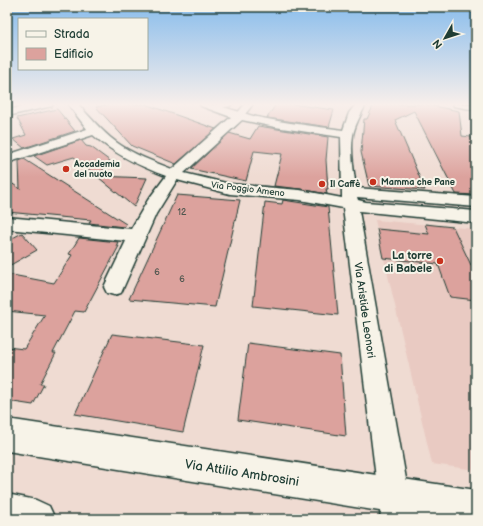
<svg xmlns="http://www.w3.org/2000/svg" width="483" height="526" font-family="'Balsamiq Sans',sans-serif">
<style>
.built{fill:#e9cac2}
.building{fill:#dca29d;stroke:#1f3d34}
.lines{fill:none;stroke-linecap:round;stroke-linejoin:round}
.pedestrian-casing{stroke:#1f3d34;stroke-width:3}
.minor-casing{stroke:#1f3d34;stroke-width:3}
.tertiary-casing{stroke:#1f3d34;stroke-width:3}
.pedestrian{fill:#f7f3e8;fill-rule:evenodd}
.minor{fill:#f7f3e8;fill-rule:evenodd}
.tertiary{fill:#f7f3e8;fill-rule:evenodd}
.poi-dot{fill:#c8321e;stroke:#f7f3e8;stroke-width:1.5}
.labels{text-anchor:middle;stroke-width:4;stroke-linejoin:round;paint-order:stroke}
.far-poi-label{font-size:9px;font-weight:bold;fill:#1f3d34;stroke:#f7f3e8;text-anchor:start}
.far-street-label{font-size:9px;fill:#1f3d34;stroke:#f7f3e8}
.number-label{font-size:9px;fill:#4e564e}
.poi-label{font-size:11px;font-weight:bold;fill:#1f3d34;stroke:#f7f3e8;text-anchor:end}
.street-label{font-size:11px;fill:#1f3d34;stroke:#f7f3e8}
.near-street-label{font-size:13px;fill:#1f3d34;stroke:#f7f3e8}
</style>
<rect width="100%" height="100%" fill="#efdbd2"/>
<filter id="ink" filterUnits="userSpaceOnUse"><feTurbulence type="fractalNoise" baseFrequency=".025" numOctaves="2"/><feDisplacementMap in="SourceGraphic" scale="8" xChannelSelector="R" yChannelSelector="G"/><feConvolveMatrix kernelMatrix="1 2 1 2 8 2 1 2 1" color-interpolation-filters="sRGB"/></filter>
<g filter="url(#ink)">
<path class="built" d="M 375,220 L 476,229 L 476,470 L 432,464 Z"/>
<g class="building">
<path d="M 110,104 L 145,104 L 216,129 L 176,164 L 132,146 L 96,107 Z"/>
<path d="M 276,104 L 292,104 L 334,110 L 329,127 L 267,118 Z"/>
<path d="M 374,104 L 430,104 L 428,105 L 459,111 L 462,136 L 471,137 L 476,149 L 476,195 L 456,194 L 414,111 L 395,120 L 425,190 L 369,186 L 361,152 L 364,119 L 367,119 Z"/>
<path d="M 57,109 L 75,131 L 24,148 L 13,139 L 26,135 L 17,118 Z"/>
<path d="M 258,126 L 328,137 L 326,160 L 328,189 L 326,189 L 327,194 L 300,189 L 274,186 L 282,154 L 254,151 L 246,181 L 191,169 L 229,133 L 250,139 Z"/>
<path d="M 81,140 L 86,146 L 91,147 L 110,161 L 98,176 L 147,178 L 134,207 L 74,157 L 47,165 L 34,156 Z"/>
<path d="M 24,159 L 126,224 L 124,227 L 89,223 L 91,220 L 7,212 L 7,180 L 20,189 L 19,161 Z"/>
<path d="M 177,195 L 240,200 L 215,307 L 129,299 Z"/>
<path d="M 283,200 L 328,207 L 338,315 L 253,306 L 265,202 L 282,204 Z"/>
<path d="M 425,224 L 453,227 L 471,265 L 476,265 L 476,300 L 450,297 L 438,264 L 383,258 L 377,229 L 429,234 Z"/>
<path d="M 22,233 L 37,250 L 7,267 L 7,241 Z"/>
<path d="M 79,238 L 118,242 L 116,246 L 119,246 L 84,312 L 75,311 L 53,353 L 56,353 L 40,384 L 44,384 L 33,405 L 7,401 L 7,347 L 24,349 L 45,315 L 7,311 L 7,274 L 54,283 L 72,255 L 69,254 Z"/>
<path d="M 112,334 L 204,345 L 183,432 L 75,414 Z"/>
<path d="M 248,343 L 340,355 L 346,436 L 238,420 Z"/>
</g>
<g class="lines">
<defs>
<g id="pedestrian">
<path d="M 218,104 L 231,104 L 230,106 L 213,109 L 209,107 Z"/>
<path d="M 245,104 L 253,104 L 242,118 L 236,118 L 235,116 Z"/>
</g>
<g id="minor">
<path d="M 35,104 L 53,104 L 52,106 L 7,116 L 7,110 Z"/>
<path d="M 68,104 L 78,104 C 90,117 101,131 116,142 C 132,154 154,162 172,169 L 231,117 L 201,106 L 200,104 C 220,104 238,112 257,117 C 285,123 314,126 343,130 L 349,113 L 356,104 L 366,104 C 362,113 355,124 353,135 C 350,152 354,171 356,188 L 476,197 L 476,207 L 357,197 L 358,200 L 366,202 L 476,211 L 476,223 L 359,211 L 413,519 L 381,519 L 343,208 L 300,200 L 230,194 L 177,180 L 156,214 L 121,293 L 114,295 L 107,293 L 104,287 L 126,241 L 7,229 L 7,217 L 131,229 L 148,200 L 166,176 C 139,166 114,154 93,135 L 7,163 L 7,155 L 87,129 ZM 242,120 L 275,127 L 341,137 L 342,198 L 300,190 L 230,184 L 184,173 Z"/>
<path d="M 453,104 L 476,104 L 476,110 L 454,106 Z"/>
</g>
<g id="tertiary">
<path d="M 7,419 L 476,490 L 476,519 L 429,519 L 7,451 Z"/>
<path d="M 7,494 L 36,500 L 49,506 L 55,519 L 7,519 Z"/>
</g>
</defs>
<use href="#pedestrian" class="pedestrian-casing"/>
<use href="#minor" class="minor-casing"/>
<use href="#tertiary" class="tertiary-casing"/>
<use href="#pedestrian" class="pedestrian"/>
<use href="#minor" class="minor"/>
<use href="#tertiary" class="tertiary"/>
</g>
</g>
<linearGradient id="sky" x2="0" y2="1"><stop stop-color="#87bcec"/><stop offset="0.59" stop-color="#f8efeb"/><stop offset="1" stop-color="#f8efeb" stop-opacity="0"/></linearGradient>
<rect width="483" height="177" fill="url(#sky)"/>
<g class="poi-dot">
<circle cx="66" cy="169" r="4"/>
<circle cx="373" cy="182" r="4"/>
<circle cx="322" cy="184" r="4"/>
<circle cx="440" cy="261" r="4"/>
</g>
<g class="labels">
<g class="far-poi-label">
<text x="74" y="167">Accademia<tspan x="74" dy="10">del nuoto</tspan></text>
<text x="381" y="185">Mamma che Pane</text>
<text x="330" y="187">Il Caffè</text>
</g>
<g class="far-street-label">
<text transform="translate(248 189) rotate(7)" y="3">Via Poggio Ameno</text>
</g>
<g class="number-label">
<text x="182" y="215">12</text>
<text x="157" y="275">6</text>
<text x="182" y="282">6</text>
</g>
<g class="poi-label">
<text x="432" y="259">La torre<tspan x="432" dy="13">di Babele</tspan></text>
</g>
<g class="street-label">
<text transform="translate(365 310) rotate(82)" y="4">Via Aristide Leonori</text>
</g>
<g class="near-street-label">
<text transform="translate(242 472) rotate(9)" y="5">Via Attilio Ambrosini</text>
</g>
</g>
<rect width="483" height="526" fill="none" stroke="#f7f3e8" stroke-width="24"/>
<rect x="12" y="12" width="459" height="502" fill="none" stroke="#1f3d34" stroke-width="1.5" filter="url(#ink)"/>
<rect x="18" y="18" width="130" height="52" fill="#f7f3e8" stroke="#a1aaa0"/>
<rect x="26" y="31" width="20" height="6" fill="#f7f3e8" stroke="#a1aaa0"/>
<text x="54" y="38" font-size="12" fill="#1f3d34">Strada</text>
<rect x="26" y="48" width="20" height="12" fill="#dca29d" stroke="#a1aaa0"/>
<text x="54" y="58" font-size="12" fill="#1f3d34">Edificio</text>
<g transform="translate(445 38) rotate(231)" stroke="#f7f3e8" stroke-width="3" paint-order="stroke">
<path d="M0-3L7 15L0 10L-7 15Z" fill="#1f3d34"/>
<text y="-6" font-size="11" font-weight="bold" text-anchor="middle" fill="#1f3d34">N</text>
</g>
</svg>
